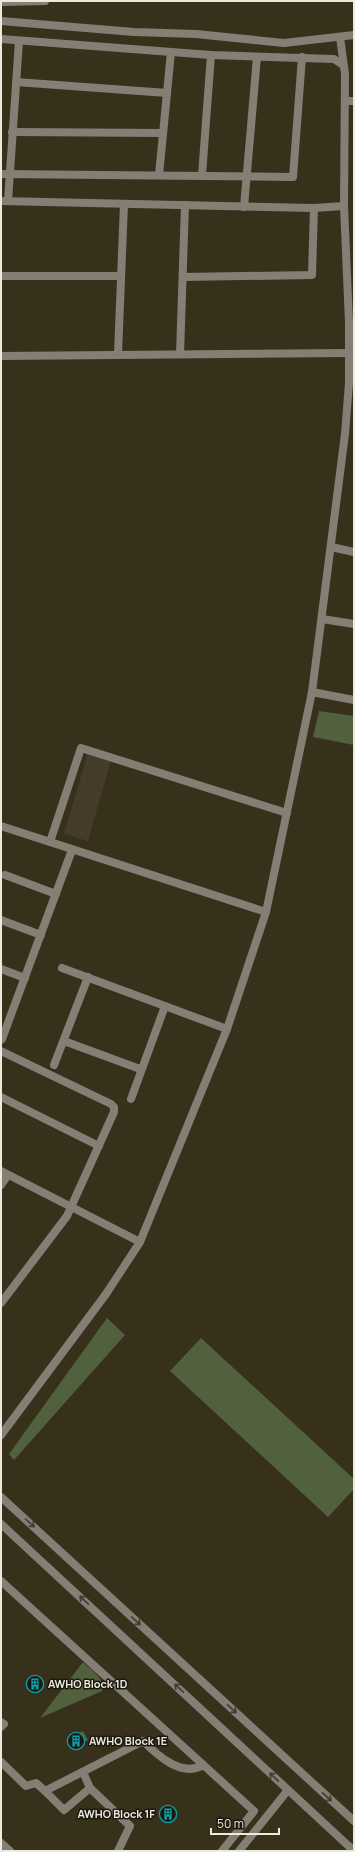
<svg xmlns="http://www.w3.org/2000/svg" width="355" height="1852" font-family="Manrope,sans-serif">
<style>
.medical{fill:#443b2b}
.green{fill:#51603d}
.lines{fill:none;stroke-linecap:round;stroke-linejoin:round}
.minor{stroke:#857e75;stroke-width:8}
.tertiary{stroke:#857e75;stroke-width:8}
.oneway{stroke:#403c33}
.labels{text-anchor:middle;stroke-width:3;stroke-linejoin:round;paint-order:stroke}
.poi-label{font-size:11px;font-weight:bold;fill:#ede9dc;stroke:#1b1910;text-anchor:start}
</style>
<rect width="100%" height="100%" fill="#37311c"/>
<path class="medical" d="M 88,753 L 111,760 L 88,841 L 64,834 Z"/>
<g class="green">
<path d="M 319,711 L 354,716 L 354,745 L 313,737 Z"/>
<path d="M 107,1318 L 125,1335 L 14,1460 L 9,1454 Z"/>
<path d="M 201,1338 L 354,1479 L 354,1489 L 328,1517 L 170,1371 Z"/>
<path d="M 83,1662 C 91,1670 106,1678 102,1691 L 40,1718 Z"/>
<path d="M 83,1731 L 88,1740 L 72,1748 L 67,1738 Z"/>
</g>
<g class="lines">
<g class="minor">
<path d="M 1,2 L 45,1"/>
<path d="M 1,21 L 134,32 L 196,34 L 284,43 L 354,35"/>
<path d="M 1,39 L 211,55 L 334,59 L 343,65"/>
<path d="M 16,82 L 167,93"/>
<path d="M 346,101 L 354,101"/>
<path d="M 12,132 L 163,133"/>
<path d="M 1,174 L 293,177 L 302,57"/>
<path d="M 159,175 L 171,52"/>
<path d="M 202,175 L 211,55"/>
<path d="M 1,201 L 314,208 L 344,206"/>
<path d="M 8,201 L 19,41"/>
<path d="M 244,207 L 257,57"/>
<path d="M 1,276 L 121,276"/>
<path d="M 183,277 L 312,275 L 314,208"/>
<path d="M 118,354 L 124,204"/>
<path d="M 180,354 L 185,205"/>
<path d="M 1,356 L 349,353"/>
<path d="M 331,547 L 354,552"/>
<path d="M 322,619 L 354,624"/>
<path d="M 312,692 L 354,700"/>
<path d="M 1,826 L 266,912"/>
<path d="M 50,842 L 81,748 L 287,813"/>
<path d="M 5,875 L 56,894"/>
<path d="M 1,920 L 41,935"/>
<path d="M 62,968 L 227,1029"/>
<path d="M 1,969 L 25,978"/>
<path d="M 2,1039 L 72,850"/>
<path d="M 64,1041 L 140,1069"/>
<path d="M 1,1051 L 111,1104 L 114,1107 L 114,1112 L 67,1216 L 1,1303"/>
<path d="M 54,1065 L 88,977"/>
<path d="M 1,1097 L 99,1146"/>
<path d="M 131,1099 L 165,1006"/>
<path d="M 1,1171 L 140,1242"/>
<path d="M 1,1185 L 8,1175"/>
<path d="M 1,1435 L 106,1294 L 140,1242 L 227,1029 L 266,912 L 312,692 L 345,434 L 349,383 L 349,322 L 344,206 L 345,74 L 340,37"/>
<path d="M 1,1581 L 254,1811 L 222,1851"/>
<path d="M 1,1722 L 4,1724 L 1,1727"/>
<path d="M 1,1762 L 26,1786 L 36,1783 L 45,1791 L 143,1741 C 157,1755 182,1778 203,1765"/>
<path d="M 83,1772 L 90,1788 L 130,1826 L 118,1851"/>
<path d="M 45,1791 L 64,1810 L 90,1788"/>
<path d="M 1,1843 L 10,1851"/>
<path d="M 239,1851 L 288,1790"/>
</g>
<g class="tertiary">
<path d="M 1,1497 L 354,1821"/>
<path d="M 1,1524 L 354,1851"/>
</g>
</g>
<defs><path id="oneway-shaft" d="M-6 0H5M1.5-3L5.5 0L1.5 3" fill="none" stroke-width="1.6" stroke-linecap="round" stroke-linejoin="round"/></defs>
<g class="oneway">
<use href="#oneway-shaft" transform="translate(30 1523) rotate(42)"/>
<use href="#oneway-shaft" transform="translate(84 1600) rotate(-137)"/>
<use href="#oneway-shaft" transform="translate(136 1621) rotate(43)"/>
<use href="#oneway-shaft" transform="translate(179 1688) rotate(-137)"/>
<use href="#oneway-shaft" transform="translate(232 1709) rotate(43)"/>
<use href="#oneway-shaft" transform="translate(274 1777) rotate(-137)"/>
<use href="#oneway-shaft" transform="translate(327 1797) rotate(43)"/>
</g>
<defs>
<symbol id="building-ring" viewBox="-11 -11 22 22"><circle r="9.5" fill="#1b1910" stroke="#0f9aa8" stroke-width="1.5"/><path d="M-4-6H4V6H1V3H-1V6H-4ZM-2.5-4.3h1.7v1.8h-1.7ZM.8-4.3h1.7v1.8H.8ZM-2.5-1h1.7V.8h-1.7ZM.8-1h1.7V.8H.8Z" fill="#0f9aa8"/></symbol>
</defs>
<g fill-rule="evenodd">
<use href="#building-ring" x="25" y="1674" width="20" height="20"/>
<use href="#building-ring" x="66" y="1731" width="20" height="20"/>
<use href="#building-ring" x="158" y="1804" width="20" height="20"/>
</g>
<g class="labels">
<g class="poi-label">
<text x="48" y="1688">AWHO Block 1D</text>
<text x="89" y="1745">AWHO Block 1E</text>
<text x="155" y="1818" text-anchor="end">AWHO Block 1F</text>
</g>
</g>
<rect width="355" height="1852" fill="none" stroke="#ede9dc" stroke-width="4"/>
<path d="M211 1828v6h68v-6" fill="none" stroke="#ede9dc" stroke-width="2"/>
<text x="217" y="1828" font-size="12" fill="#ede9dc" stroke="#1b1910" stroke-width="3" paint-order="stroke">50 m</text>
</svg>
